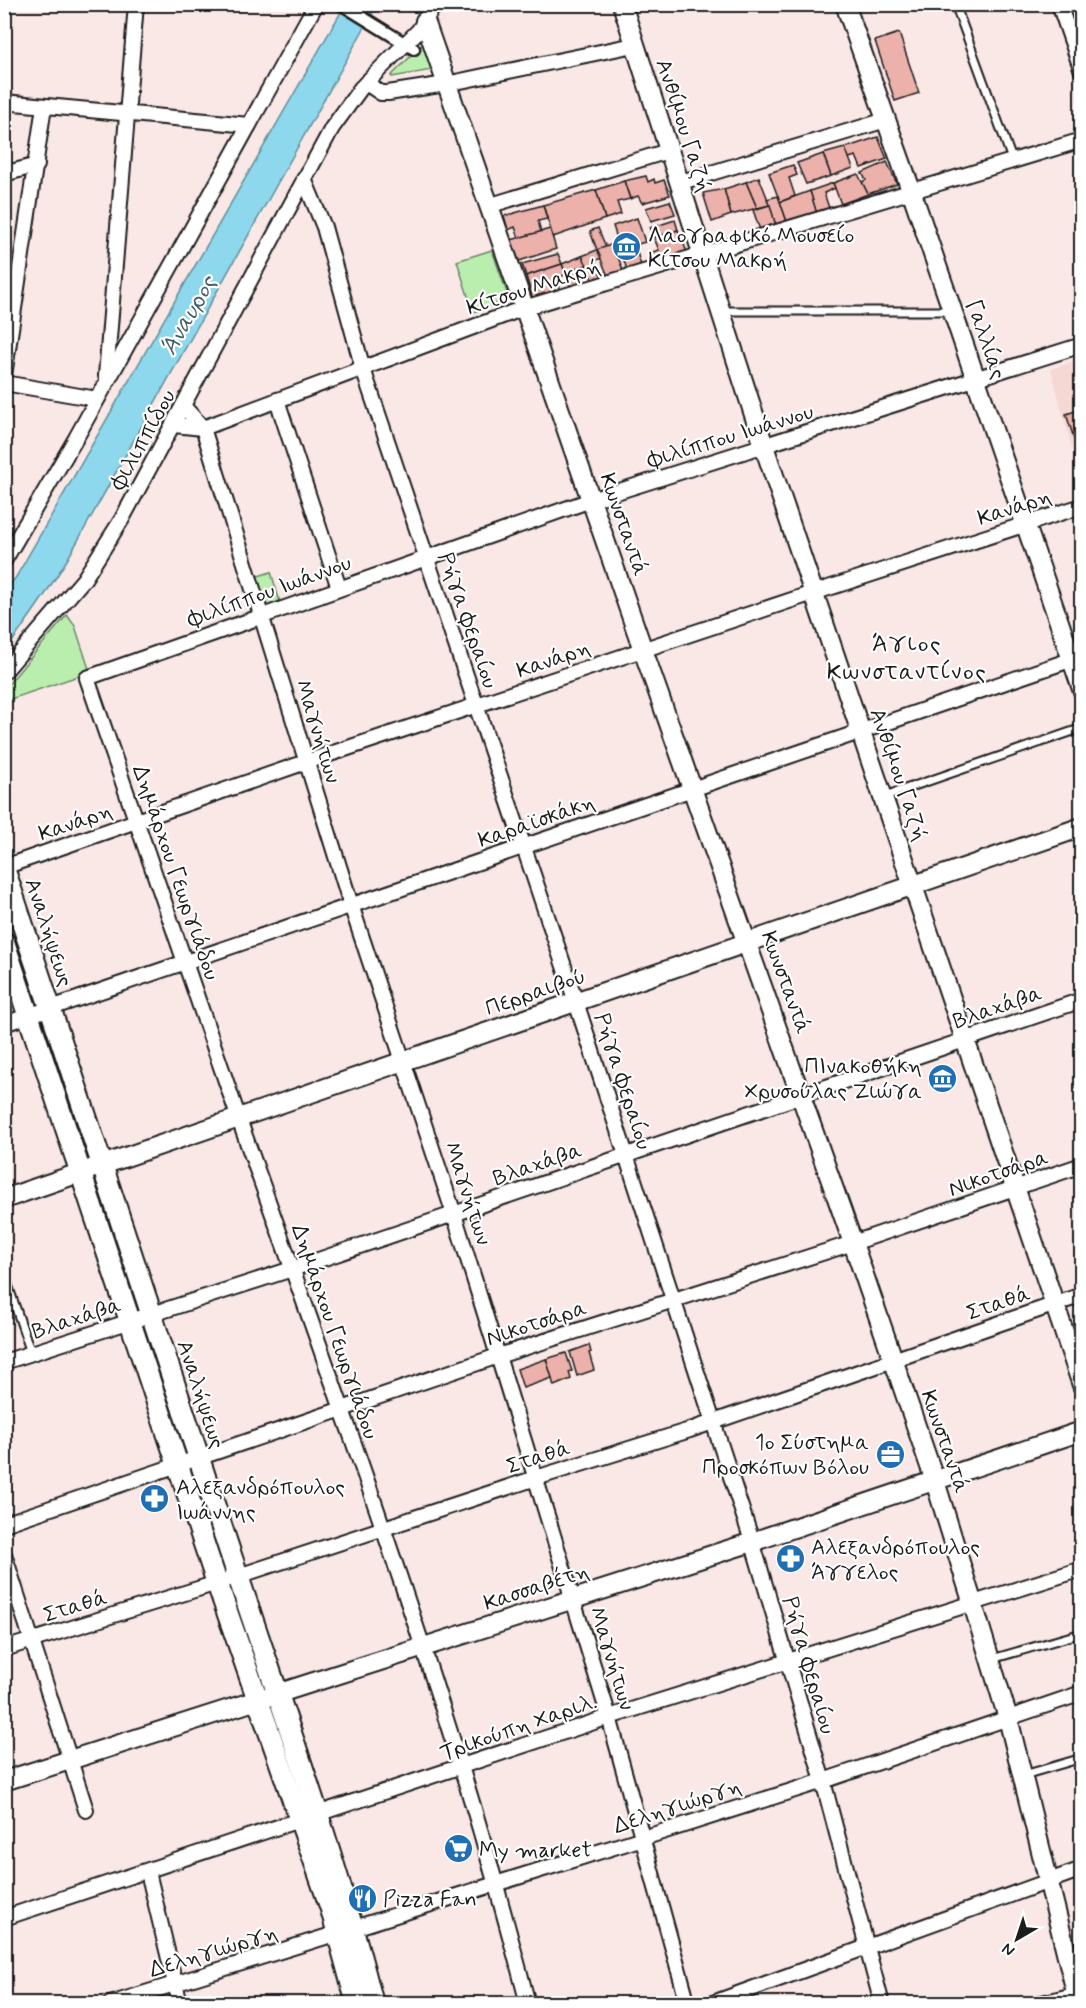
<svg xmlns="http://www.w3.org/2000/svg" width="1086" height="2008" font-family="Mynerve,sans-serif">
<style>
.built{fill:#f5d8d4}
.green{fill:#baeeaf;stroke:#6b8566;stroke-width:1.5}
.water{fill:#8dd8ed;stroke:#608d99;stroke-width:1.5}
.building{fill:#ecb1ab;stroke:#1c1c1c;stroke-width:1.5}
.lines{fill:none;stroke-linecap:round;stroke-linejoin:round}
.service-casing{stroke:#1c1c1c;stroke-width:11}
.pedestrian-casing{stroke:#1c1c1c;stroke-width:15}
.minor-casing{stroke:#1c1c1c;stroke-width:18}
.tertiary-casing{stroke:#1c1c1c;stroke-width:22}
.secondary-casing{stroke:#1c1c1c;stroke-width:24}
.service{stroke:#fff;stroke-width:7}
.pedestrian{stroke:#fff;stroke-width:10}
.minor{stroke:#fff;stroke-width:14}
.tertiary{stroke:#fff;stroke-width:18}
.secondary{stroke:#fff;stroke-width:20}
.labels{text-anchor:middle;stroke-width:4.5;stroke-linejoin:round;paint-order:stroke}
.street-label{font-size:22px;fill:#1c1c1c;stroke:#fff}
.poi-label{font-size:22px;fill:#1c1c1c;stroke:#fff;text-anchor:start}
.water-label{font-size:24px;font-style:italic;fill:#445e65;stroke:#fff}
.neighbourhood-label{font-size:24px;letter-spacing:1.5px;fill:#1c1c1c;stroke:#fff}
</style>
<rect width="100%" height="100%" fill="#f9e8e6"/>
<filter id="ink" filterUnits="userSpaceOnUse"><feTurbulence type="fractalNoise" baseFrequency=".0167" numOctaves="2"/><feDisplacementMap in="SourceGraphic" scale="12" xChannelSelector="R" yChannelSelector="G"/><feConvolveMatrix kernelMatrix="1 2 1 2 8 2 1 2 1" color-interpolation-filters="sRGB"/></filter>
<g filter="url(#ink)">
<path class="built" d="M 1081,359 L 1081,473 L 1071,445 L 1051,369 Z"/>
<g class="green">
<path d="M 424,43 L 432,70 L 392,77 L 391,76 Z"/>
<path d="M 492,250 L 509,299 L 473,312 L 457,261 Z"/>
<path d="M 271,572 L 280,602 L 264,607 L 255,577 Z"/>
<path d="M 67,615 L 75,626 L 90,672 L 5,701 L 5,688 Z"/>
</g>
<path class="water" d="M 345,5 L 377,5 L 67,560 L 44,596 L 5,652 L 5,591 L 16,577 Z"/>
<g class="building">
<path d="M 899,33 L 919,93 L 895,101 L 875,41 Z"/>
<path d="M 878,137 L 887,159 L 861,168 L 856,156 L 849,158 L 845,148 Z"/>
<path d="M 845,148 L 853,168 L 831,176 L 823,154 Z"/>
<path d="M 823,154 L 831,176 L 806,184 L 797,163 Z"/>
<path d="M 887,162 L 897,184 L 868,194 L 862,182 L 866,180 L 862,173 Z"/>
<path d="M 793,165 L 797,175 L 789,178 L 795,196 L 780,202 L 769,173 Z"/>
<path d="M 858,174 L 868,194 L 841,204 L 833,183 Z"/>
<path d="M 646,176 L 648,182 L 654,179 L 655,183 L 664,180 L 670,195 L 642,203 L 638,196 L 630,199 L 624,181 Z"/>
<path d="M 759,177 L 770,205 L 757,208 L 746,182 Z"/>
<path d="M 624,181 L 630,199 L 617,202 L 621,214 L 605,219 L 596,190 Z"/>
<path d="M 746,182 L 757,208 L 731,215 L 724,189 Z"/>
<path d="M 833,183 L 835,188 L 824,193 L 829,208 L 816,212 L 810,191 Z"/>
<path d="M 724,189 L 731,215 L 712,222 L 703,193 Z"/>
<path d="M 596,190 L 605,219 L 553,237 L 543,205 Z"/>
<path d="M 810,191 L 817,214 L 787,222 L 780,202 Z"/>
<path d="M 778,196 L 787,222 L 776,226 L 767,199 Z"/>
<path d="M 670,201 L 675,214 L 651,221 L 646,208 Z"/>
<path d="M 543,205 L 547,219 L 538,221 L 541,232 L 519,238 L 515,227 L 508,230 L 504,216 Z"/>
<path d="M 770,205 L 776,226 L 760,230 L 753,210 Z"/>
<path d="M 637,218 L 645,242 L 635,245 L 641,266 L 627,270 L 613,226 Z"/>
<path d="M 675,220 L 678,230 L 654,238 L 650,228 Z"/>
<path d="M 598,228 L 606,247 L 597,250 L 590,231 Z"/>
<path d="M 550,229 L 556,249 L 519,261 L 511,240 Z"/>
<path d="M 678,230 L 687,252 L 654,262 L 649,253 L 659,250 L 654,238 Z"/>
<path d="M 613,244 L 623,270 L 608,276 L 597,250 Z"/>
<path d="M 597,250 L 601,258 L 595,261 L 602,277 L 593,281 L 582,256 Z"/>
<path d="M 558,254 L 562,264 L 526,276 L 522,264 Z"/>
<path d="M 582,256 L 587,265 L 576,268 L 583,284 L 571,288 L 562,264 Z"/>
<path d="M 562,264 L 566,275 L 557,277 L 561,292 L 533,300 L 526,276 Z"/>
<path d="M 1082,409 L 1082,463 L 1066,414 Z"/>
<path d="M 589,1345 L 591,1352 L 589,1353 L 594,1370 L 577,1376 L 570,1352 Z"/>
<path d="M 566,1353 L 572,1371 L 569,1372 L 571,1379 L 554,1386 L 546,1359 Z"/>
<path d="M 546,1359 L 552,1378 L 523,1388 L 517,1369 Z"/>
</g>
<g class="lines">
<defs>
<g id="service">
<path d="M 955,4 L 1013,162"/>
<path d="M 721,311 L 950,311"/>
<path d="M 885,796 L 1082,728"/>
<path d="M 4,1107 L 6,1106"/>
<path d="M 4,1273 L 31,1353"/>
<path d="M 992,1659 L 1082,1633"/>
<path d="M 1024,1775 L 1082,1758"/>
</g>
<path id="pedestrian" d="M 341,4 L 414,49"/>
<g id="minor">
<path d="M 1059,4 L 1082,71"/>
<path d="M 366,83 L 381,93 L 388,93 L 446,84 L 634,45"/>
<path d="M 4,102 L 249,125"/>
<path d="M 4,174 L 37,165"/>
<path d="M 304,179 L 324,227 L 363,369 L 576,1002 L 752,1541 L 823,1781 L 882,2004"/>
<path d="M 678,183 L 886,120"/>
<path d="M 488,206 L 668,151"/>
<path d="M 4,376 L 44,106"/>
<path d="M 106,376 L 136,4"/>
<path d="M 4,383 L 97,399"/>
<path d="M 277,400 L 339,588"/>
<path d="M 184,407 L 203,428 L 351,905 L 454,1214 L 498,1356 L 609,1717 L 688,2004"/>
<path d="M 174,425 L 203,428 L 524,308 L 1082,140"/>
<path d="M 4,561 L 76,438 L 316,4"/>
<path d="M 4,672 L 84,579 L 122,519 L 332,128 L 361,88 L 419,30 L 435,4"/>
<path d="M 4,867 L 306,762 L 813,593 L 1082,506"/>
<path d="M 4,1024 L 1082,656"/>
<path d="M 4,1362 L 292,1269 L 1082,1000"/>
<path d="M 4,1524 L 498,1356 L 853,1243 L 1082,1165"/>
<path d="M 4,1554 L 86,1810"/>
<path d="M 4,1649 L 217,1583 L 536,1478 L 690,1430 L 1082,1295"/>
<path d="M 148,1872 L 180,2004"/>
<path d="M 4,1918 L 609,1717 L 1082,1569"/>
<path d="M 110,2004 L 643,1838 L 823,1781 L 1082,1693"/>
<path d="M 528,2004 C 507,1924 486,1845 461,1767 C 394,1550 316,1336 240,1122 C 188,975 139,826 87,678 L 591,500 L 1082,345"/>
<path d="M 710,2004 L 1082,1869"/>
<path d="M 1038,2004 L 1082,1993"/>
</g>
<g id="tertiary">
<path d="M 622,4 L 764,446 L 1082,1385"/>
<path d="M 845,4 L 912,193 L 1082,689"/>
<path d="M 425,21 L 643,650 L 853,1243 L 935,1481 L 1008,1718 L 1079,2004"/>
<path d="M 4,1199 L 1082,827"/>
<path d="M 4,1781 L 740,1546 L 1082,1431"/>
</g>
<g id="secondary">
<path d="M 4,868 C 78,1095 152,1321 228,1546 C 278,1698 334,1848 373,2004"/>
<path d="M 4,942 L 217,1583 L 331,1909 L 357,2004"/>
</g>
</defs>
<use href="#service" class="service-casing"/>
<use href="#pedestrian" class="pedestrian-casing"/>
<use href="#minor" class="minor-casing"/>
<use href="#tertiary" class="tertiary-casing"/>
<use href="#secondary" class="secondary-casing"/>
<use href="#service" class="service"/>
<use href="#pedestrian" class="pedestrian"/>
<use href="#minor" class="minor"/>
<use href="#tertiary" class="tertiary"/>
<use href="#secondary" class="secondary"/>
</g>
</g>
<defs>
<symbol id="museum-disc" viewBox="-11 -11 22 22"><circle r="9.5" fill="#1f6fb2" stroke="#fff"/><path d="M0-6L6-3V-2H-6V-3ZM-5-1h2V3h-2ZM-1-1h2V3h-2ZM3-1h2V3H3ZM-6 4H6V6H-6Z" fill="#fff"/></symbol>
<symbol id="office-disc" viewBox="-11 -11 22 22"><circle r="9.5" fill="#1f6fb2" stroke="#fff"/><path d="M-6-3h4V-5.5h4V-3h4V5H-6ZM-1-4.5V-3h2v-1.5ZM-6 0V1H6V0Z" fill="#fff"/></symbol>
<symbol id="pharmacy-disc" viewBox="-11 -11 22 22"><circle r="9.5" fill="#1f6fb2" stroke="#fff"/><path d="M-2-6h4v4h4v4h-4v4h-4v-4h-4v-4h4Z" fill="#fff"/></symbol>
<symbol id="supermarket-disc" viewBox="-11 -11 22 22"><circle r="9.5" fill="#1f6fb2" stroke="#fff"/><path d="M-6-5.5h2.5l.6 2H6L4.5 2H-2.5L-4.4-4H-6ZM-1.5 3.2a1.3 1.3 0 1 0 .1 0ZM3 3.2a1.3 1.3 0 1 0 .1 0Z" fill="#fff"/></symbol>
<symbol id="restaurant-disc" viewBox="-11 -11 22 22"><circle r="9.5" fill="#1f6fb2" stroke="#fff"/><path d="M-5-6h1v4h1v-4h1v4h1v-4h1v5L-1.5 .5V6h-2V.5L-5-1ZM5-6V6H3V1.5H1.5Q1.5-4 5-6Z" fill="#fff"/></symbol>
</defs>
<g fill-rule="evenodd">
<use href="#museum-disc" x="610" y="230" width="33" height="33"/>
<use href="#museum-disc" x="926" y="1062" width="33" height="33"/>
<use href="#office-disc" x="874" y="1438" width="33" height="33"/>
<use href="#pharmacy-disc" x="138" y="1482" width="33" height="33"/>
<use href="#pharmacy-disc" x="774" y="1542" width="33" height="33"/>
<use href="#supermarket-disc" x="442" y="1832" width="33" height="33"/>
<use href="#restaurant-disc" x="346" y="1882" width="33" height="33"/>
</g>
<g class="labels">
<g class="street-label">
<text transform="translate(685 125) rotate(72)" y="8">Ανθίμου Γαζή</text>
<text transform="translate(533 286) rotate(-18)" y="8">Κίτσου Μακρή</text>
<text transform="translate(987 339) rotate(71)" y="8">Γαλλίας</text>
<text transform="translate(730 435) rotate(-17)" y="8">Φιλίππου Ιωάννου</text>
<text transform="translate(142 439) rotate(-61)" y="8">Φιλιππίδου</text>
<text transform="translate(1014 506) rotate(-18)" y="8">Κανάρη</text>
<text transform="translate(625 524) rotate(71)" y="8">Κωνσταντά</text>
<text transform="translate(269 590) rotate(-20)" y="8">Φιλίππου Ιωάννου</text>
<text transform="translate(469 620) rotate(71)" y="8">Ρήγα Φεραίου</text>
<text transform="translate(553 658) rotate(-19)" y="8">Κανάρη</text>
<text transform="translate(319 731) rotate(73)" y="8">Μαγνήτων</text>
<text transform="translate(900 774) rotate(71)" y="8">Ανθίμου Γαζή</text>
<text transform="translate(536 820) rotate(-19)" y="8">Καραϊσκάκη</text>
<text transform="translate(75 821) rotate(-19)" y="8">Κανάρη</text>
<text transform="translate(177 872) rotate(71)" y="8">Δημάρχου Γεωργιάδου</text>
<text transform="translate(50 932) rotate(72)" y="8">Αναλήψεως</text>
<text transform="translate(787 982) rotate(70)" y="8">Κωνσταντά</text>
<text transform="translate(535 991) rotate(-19)" y="8">Περραιβού</text>
<text transform="translate(997 1006) rotate(-19)" y="8">Βλαχάβα</text>
<text transform="translate(624 1081) rotate(72)" y="8">Ρήγα Φεραίου</text>
<text transform="translate(537 1163) rotate(-19)" y="8">Βλαχάβα</text>
<text transform="translate(998 1172) rotate(-19)" y="8">Νικοτσάρα</text>
<text transform="translate(469 1193) rotate(72)" y="8">Μαγνήτων</text>
<text transform="translate(998 1302) rotate(-19)" y="8">Σταθά</text>
<text transform="translate(76 1317) rotate(-18)" y="8">Βλαχάβα</text>
<text transform="translate(536 1322) rotate(-18)" y="8">Νικοτσάρα</text>
<text transform="translate(336 1331) rotate(71)" y="8">Δημάρχου Γεωργιάδου</text>
<text transform="translate(202 1394) rotate(72)" y="8">Αναλήψεως</text>
<text transform="translate(946 1441) rotate(71)" y="8">Κωνσταντά</text>
<text transform="translate(538 1456) rotate(-18)" y="8">Σταθά</text>
<text transform="translate(536 1586) rotate(-18)" y="8">Κασσαβέτη</text>
<text transform="translate(75 1605) rotate(-17)" y="8">Σταθά</text>
<text transform="translate(613 1658) rotate(73)" y="8">Μαγνήτων</text>
<text transform="translate(810 1665) rotate(74)" y="8">Ρήγα Φεραίου</text>
<text transform="translate(518 1726) rotate(-19)" y="8">Τρικούπη Χαριλ.</text>
<text transform="translate(677 1805) rotate(-18)" y="8">Δεληγιώργη</text>
<text transform="translate(213 1950) rotate(-17)" y="8">Δεληγιώργη</text>
</g>
<g class="poi-label">
<text x="648" y="242">Λαογραφικό Μουσείο<tspan x="648" dy="25">Κίτσου Μακρή</tspan></text>
<text x="922" y="1073" text-anchor="end">ΠΙνακοθήκη<tspan x="922" dy="25">Χρυσούλας Ζιώγα</tspan></text>
<text x="869" y="1449" text-anchor="end">1ο Σύστημα<tspan x="869" dy="25">Προσκόπων Βόλου</tspan></text>
<text x="176" y="1494">Αλεξανδρόπουλος<tspan x="176" dy="25">Ιωάννης</tspan></text>
<text x="811" y="1554">Αλεξανδρόπουλος<tspan x="811" dy="25">Άγγελος</tspan></text>
<text x="479" y="1857">My market</text>
<text x="383" y="1906">Pizza Fan</text>
</g>
<g class="water-label">
<text transform="translate(188 315) rotate(-60)" y="8">Άναυρος</text>
</g>
<g class="neighbourhood-label">
<text x="907" y="651">Άγιος<tspan x="907" dy="28">Κωνσταντίνος</tspan></text>
</g>
</g>
<rect width="1086" height="2008" fill="none" stroke="#fff" stroke-width="24"/>
<rect x="12" y="12" width="1062" height="1984" fill="none" stroke="#1c1c1c" stroke-width="2" filter="url(#ink)"/>
<g transform="translate(1017 1939) rotate(219)" stroke="#ffffff" stroke-width="4.5" paint-order="stroke">
<path d="M0-4.5L10 22L0 15L-10 22Z" fill="#1c1c1c"/>
<text y="-9" font-size="16" font-weight="bold" text-anchor="middle" fill="#1c1c1c">N</text>
</g>
</svg>
